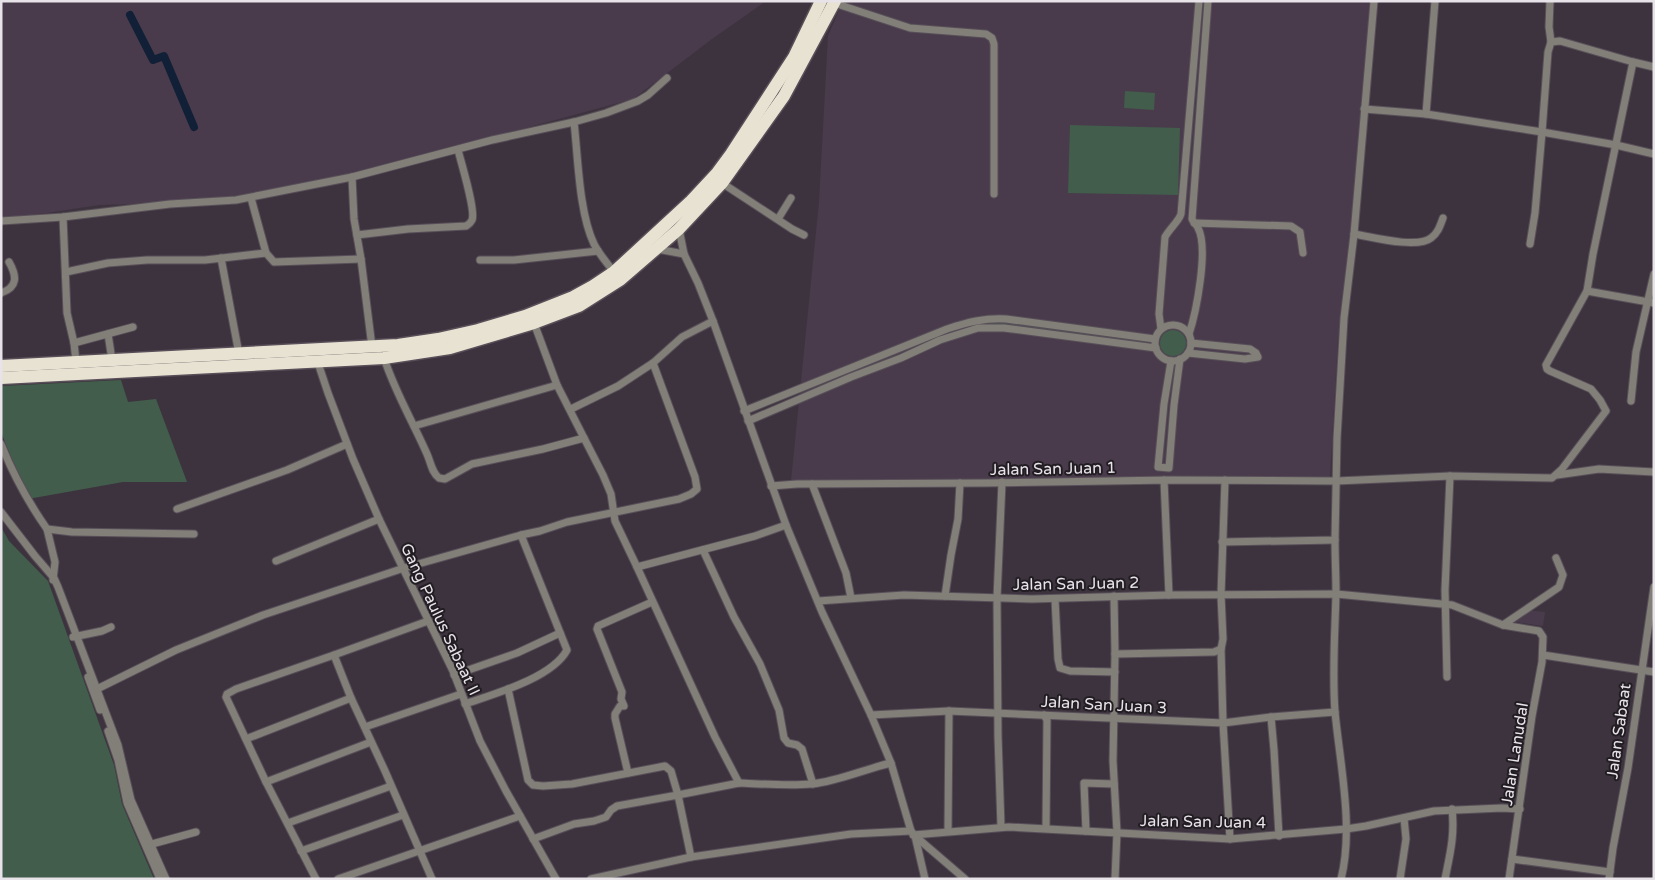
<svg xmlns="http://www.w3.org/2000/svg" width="1655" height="880" font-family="'Varela Round',sans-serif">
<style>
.built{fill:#493b4b}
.green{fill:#425d4c}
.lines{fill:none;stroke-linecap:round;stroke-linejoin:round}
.canal{stroke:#112037;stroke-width:8}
.street-casing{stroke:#584f59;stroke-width:9}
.highway-casing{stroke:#584f59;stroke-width:15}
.street{stroke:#817f78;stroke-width:7}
.highway{stroke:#e8e2d2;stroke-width:12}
.labels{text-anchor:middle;stroke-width:4;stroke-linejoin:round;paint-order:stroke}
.street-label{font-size:16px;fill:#e8e2e9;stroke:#211d22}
</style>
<rect width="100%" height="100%" fill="#3d333e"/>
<g class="built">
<path d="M 1,1 L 766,1 L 712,39 L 633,99 L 381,167 L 282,188 L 202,202 L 99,205 L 20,217 L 1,217 Z"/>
<path d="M 843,1 L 1370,1 L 1353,207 L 1338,340 L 1330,477 L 791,481 L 819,202 L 828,36 Z"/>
<path d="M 1527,610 L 1545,612 L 1543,626 L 1515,622 L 1516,618 Z"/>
</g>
<g class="green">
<path d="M 1125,91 L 1155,93 L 1154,110 L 1124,108 Z"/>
<path d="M 1070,125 L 1180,128 L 1178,195 L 1068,193 Z"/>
<path d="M 986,320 L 1152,341 L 1152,342 L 1142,342 L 1003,325 L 982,325 L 980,324 L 980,321 Z"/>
<circle cx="1173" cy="343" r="13"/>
<path d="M 121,380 L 128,402 L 156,399 L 187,482 L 123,482 L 28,499 L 1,432 L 1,386 Z"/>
<path d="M 1,527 L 9,541 L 48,581 L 114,765 L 122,804 L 154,879 L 1,879 Z"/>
</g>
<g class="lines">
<path class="canal" d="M 130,15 L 153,60 L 164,56 L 194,127"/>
<defs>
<g id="street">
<path d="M 1550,1 L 1549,27 L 1551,42"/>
<path d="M 834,3 L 910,28 L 986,34 L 992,38 L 994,44 L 994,194"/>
<path d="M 1364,109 L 1426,114 L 1542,132 L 1548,52 L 1551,42 L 1560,41 L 1633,62"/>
<path d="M 1426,114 L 1435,1"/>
<path d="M 574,122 C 578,157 579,213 594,244 C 599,254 607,263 614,272"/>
<path d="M 352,177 L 354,219 L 361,259 L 372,347"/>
<path d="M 722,183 L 792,229 L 804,235"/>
<path d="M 251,198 L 266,253 L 274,262 L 361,259"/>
<path d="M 63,217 L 67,313 L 74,343 L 76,362"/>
<path d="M 778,219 L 791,198"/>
<path d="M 1,221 L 63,217 L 170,204 L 236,200 L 352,177 L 492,140 L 574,122 L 606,113 L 638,101 L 648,95 L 667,78"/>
<path d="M 1194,223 L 1291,226 L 1300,232 L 1303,253"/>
<path d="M 679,229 L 684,254 L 698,283 L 713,321 L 786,525 L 822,612 L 871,715 L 891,763 L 911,831 L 915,836 L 965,879"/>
<path d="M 1354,234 C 1372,237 1417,249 1431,238 C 1438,233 1440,226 1443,218"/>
<path d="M 357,235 L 408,229 L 466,226 C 469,224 470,224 472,220 C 476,211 461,162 458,150"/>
<path d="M 1530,244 L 1535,213 L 1542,132 L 1616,145 L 1654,154"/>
<path d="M 657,249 L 684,254"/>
<path d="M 221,258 L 239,354"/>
<path d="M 480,260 L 514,260 L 598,251"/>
<path d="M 66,272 L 108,263 L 147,260 L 205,260 L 266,253"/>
<path d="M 1587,291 L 1654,303"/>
<path d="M 1,293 C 18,287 17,276 9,262"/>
<circle cx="1173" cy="343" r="18"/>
<path d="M 1161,329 L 1159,314 L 1165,237 C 1170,228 1179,221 1181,214 L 1199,1"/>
<path d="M 108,334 L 112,360"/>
<path d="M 1189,334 C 1196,313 1209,248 1198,228 C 1197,225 1193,222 1192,219 L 1208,1"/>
<path d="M 74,343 L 133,327"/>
<path d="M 1188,353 L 1245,359 L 1258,357 L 1256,353 L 1250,349 L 1191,343"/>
<path d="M 384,358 C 395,392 413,422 427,454 C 431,463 432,473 439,478 L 445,479 L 472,464 L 543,449 L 584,438 L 557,385 L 534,323"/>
<path d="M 1171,361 L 1164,404 L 1158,467 L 1169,468 L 1174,405 L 1180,359"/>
<path d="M 318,363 L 328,393 L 353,459 L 379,519 L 453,671 L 480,741 L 506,791 L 556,879"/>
<path d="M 1631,401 L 1636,352 L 1654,274"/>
<path d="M 571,409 L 618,386 L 653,363 L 682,337 L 713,321"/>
<path d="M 744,411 L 947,329 C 968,322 984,318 1006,319 L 1155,339"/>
<path d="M 748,421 L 851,377 L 901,358 L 940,340 L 978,328 L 1004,328 L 1156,348"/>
<path d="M 414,426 L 557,385"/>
<path d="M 584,438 L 603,475 L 611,494 L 615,521 L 637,567"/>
<path d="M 1,444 C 13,474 28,502 47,529 L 72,532 L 194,534"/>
<path d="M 1557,475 L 1599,469 L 1654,472"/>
<path d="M 1164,480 L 1169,595"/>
<path d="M 812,484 L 846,573 L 851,598"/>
<path d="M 771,486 L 797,484 L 986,483 L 1169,480 L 1336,481 L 1450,476 L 1552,478 L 1562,469 L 1606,411 L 1600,400 L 1591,389 L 1550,371 L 1547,369 L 1546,365 L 1587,291 L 1593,254 L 1633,62 L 1654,67"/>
<path d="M 177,509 L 287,470 L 347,444"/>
<path d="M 1,512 L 35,556 L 54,578 L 58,587 L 118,745 L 131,800 L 166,879"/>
<path d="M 47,529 L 55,562 L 53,580"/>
<path d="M 521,535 L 540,531 L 567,522 L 679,499 L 691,494 L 697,489 L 695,477 L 653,363"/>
<path d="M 1335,540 C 1335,558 1336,576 1336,593 C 1335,633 1332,672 1335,712 C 1340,764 1354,828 1341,879"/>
<path d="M 1222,542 L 1335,540 L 1337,438 L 1344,318 L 1354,234 L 1374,1"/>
<path d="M 703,550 L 734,617 L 760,664 L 779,710 L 784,738 L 788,743 L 797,745 L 802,749 L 813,784"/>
<path d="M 276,561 L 379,519"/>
<path d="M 945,596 L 951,555 L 958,519 L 960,483"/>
<path d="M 1114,596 L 1115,654 L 1113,761 L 1117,832 L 1115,879"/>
<path d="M 1055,599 L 1058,659 L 1060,668 L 1070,671 L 1115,672"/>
<path d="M 818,601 L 904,595 L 1032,599 L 1169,595 L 1336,594 L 1452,605 L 1503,625 L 1539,631 L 1543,637 L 1542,662 L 1532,716 L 1509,879"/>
<path d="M 428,621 L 334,655 L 351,698 L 385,771 L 432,879"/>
<path d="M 1503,625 L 1559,587 L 1563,575 L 1556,558"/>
<path d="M 73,637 L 102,631 L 111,627"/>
<path d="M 1221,649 L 1223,723 L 1230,839"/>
<path d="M 1115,654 L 1214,652 L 1221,649 L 1223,639 L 1221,595 L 1225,480"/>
<path d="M 1543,655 L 1654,672"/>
<path d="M 454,675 L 517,653 L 560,633"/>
<path d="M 88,677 L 100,710"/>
<path d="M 1447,677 L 1445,590 L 1450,476"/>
<path d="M 97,689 L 176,650 L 263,615 L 404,568 L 521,535 L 567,650 C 552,678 494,694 465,704"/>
<path d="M 508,689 L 528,780 L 533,785 L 543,786 L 572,784 L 665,766 L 671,771 L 678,795 L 739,783 L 715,737 L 637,567 L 755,536 L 786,525"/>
<path d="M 871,715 L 949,711 L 1223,723 L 1271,717 L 1335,712"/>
<path d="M 1044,715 L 1047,720 L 1046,828"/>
<path d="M 1271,717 L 1274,750 L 1279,836"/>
<path d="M 365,727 L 461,694"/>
<path d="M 108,731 L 118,760 L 127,803 L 160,879"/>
<path d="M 246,739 L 351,698"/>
<path d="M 628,773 L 615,718 L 615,714 L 620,706 L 624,706 L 621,699 L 622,692 L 597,629 L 598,626 L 652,602"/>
<path d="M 266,782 L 371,742"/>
<path d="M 739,783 C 763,784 788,786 812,784 C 839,781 865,769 891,763"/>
<path d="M 288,823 L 391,786"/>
<path d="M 1001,827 L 998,736 L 997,598 L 1002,482"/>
<path d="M 948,831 L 949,711"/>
<path d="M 1086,831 L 1084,783 L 1114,784"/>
<path d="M 913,835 L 1009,827 L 1230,839 L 1346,829 L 1366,826 L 1434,811 L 1502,808 L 1520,809"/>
<path d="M 915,836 L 925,879"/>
<path d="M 533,839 L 574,824 L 594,821 L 606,817 L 611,810 L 617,806 L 678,795 L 691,857"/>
<path d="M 152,844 L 196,832"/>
<path d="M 301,851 L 403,815"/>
<path d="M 1512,859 L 1610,872"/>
<path d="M 316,879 L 266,782 L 226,697 L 227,694 L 236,689 L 334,655"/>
<path d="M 338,879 L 520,816"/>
<path d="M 591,879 L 691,857 L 851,834 L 911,831"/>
<path d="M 1400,879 L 1406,839 L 1404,818"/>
<path d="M 1445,879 C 1450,854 1455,835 1452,809"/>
<path d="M 1609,879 L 1613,848 L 1628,768 L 1654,587"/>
</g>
<g id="highway">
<path d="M 1,366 L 398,345 L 438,339 L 478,330 L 525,316 L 573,297 L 593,286 L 614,272 L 690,202 L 717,173 L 731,154 L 794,57 L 821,1"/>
<path d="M 1,378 L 384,358 L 450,348 L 534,323 L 579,306 L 620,280 L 679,229 L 722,183 L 784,96 L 835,1"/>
</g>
</defs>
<use href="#street" class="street-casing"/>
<use href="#highway" class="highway-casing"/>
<use href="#street" class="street"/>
<use href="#highway" class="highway"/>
</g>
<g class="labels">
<g class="street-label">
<text transform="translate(1053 468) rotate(-1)" y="6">Jalan San Juan 1</text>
<text transform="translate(1076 583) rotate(-1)" y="6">Jalan San Juan 2</text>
<text transform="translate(441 619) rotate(65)" y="6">Gang Paulus Sabaat II</text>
<text transform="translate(1104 704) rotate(3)" y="6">Jalan San Juan 3</text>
<text transform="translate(1618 731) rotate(-82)" y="6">Jalan Sabaat</text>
<text transform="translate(1514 754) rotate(-81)" y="6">Jalan Lanudal</text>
<text transform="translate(1203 821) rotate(1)" y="6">Jalan San Juan 4</text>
</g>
</g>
<rect width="1655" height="880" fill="none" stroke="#e8e2e9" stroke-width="5"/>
</svg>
